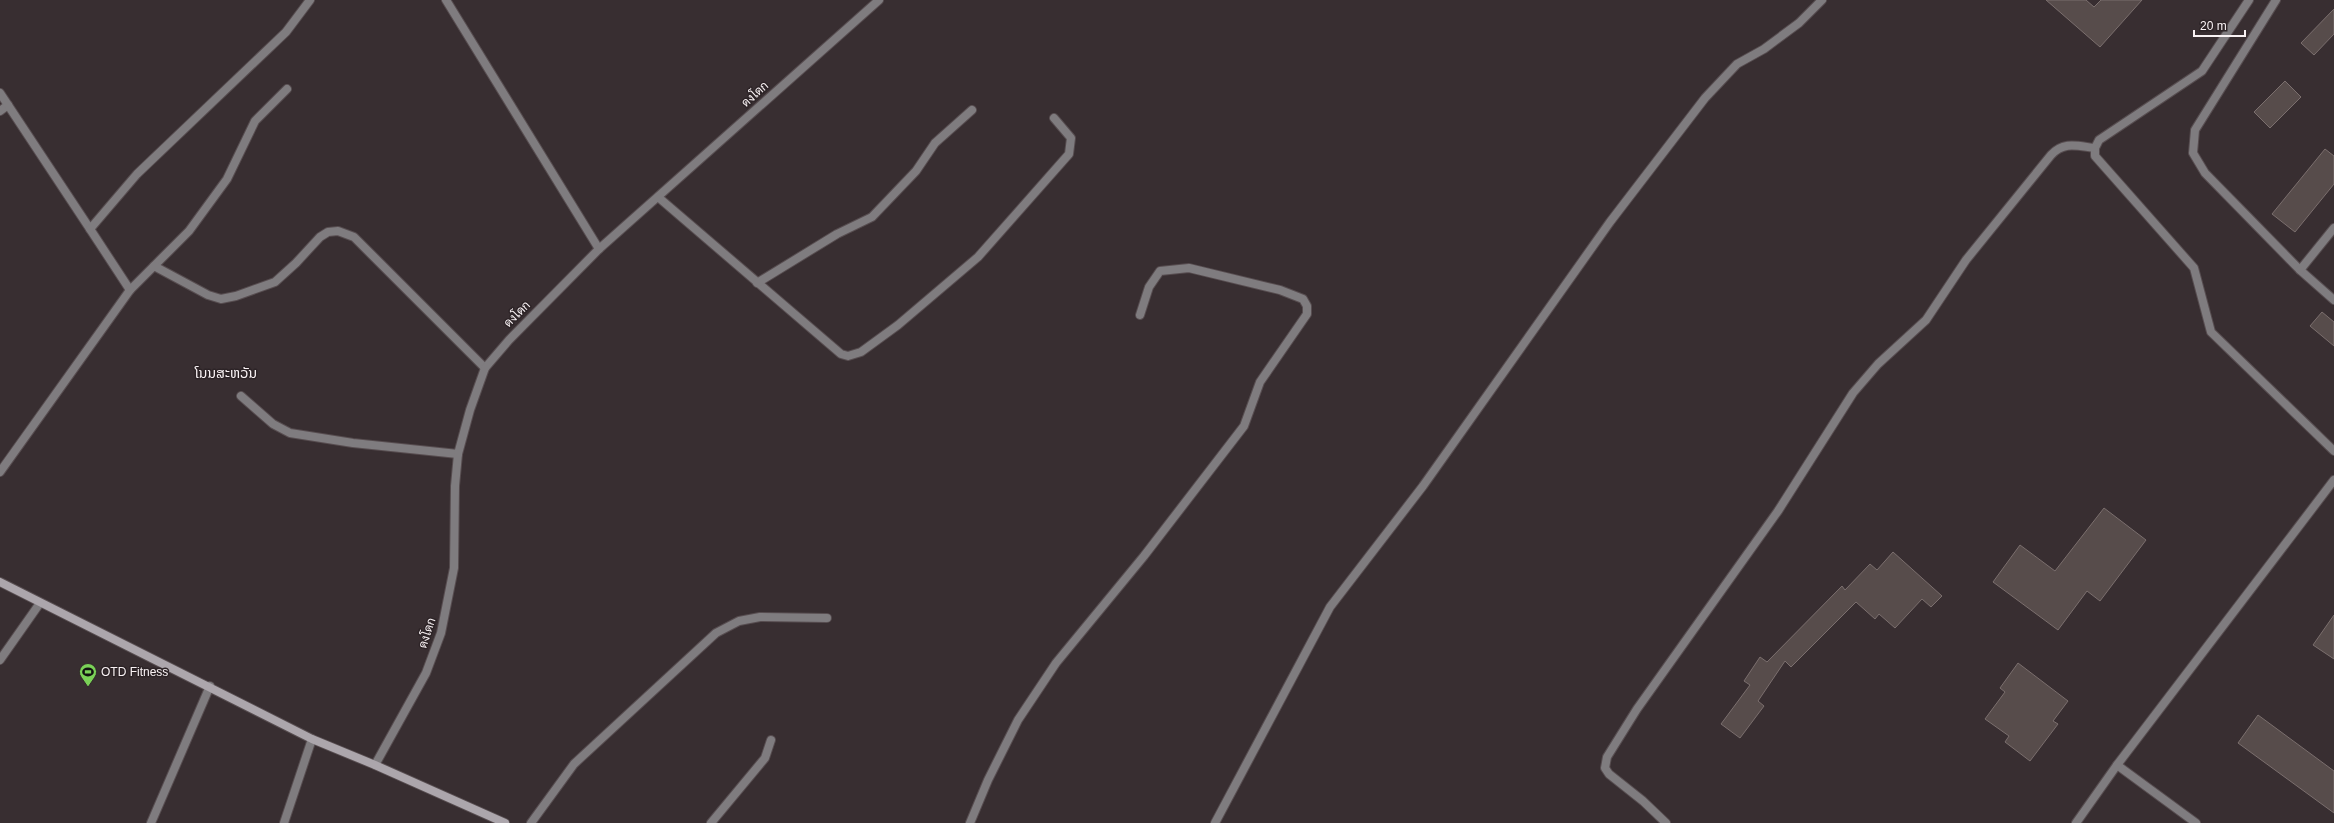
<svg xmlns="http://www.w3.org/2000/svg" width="2334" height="823" font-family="Helvetica,'Noto Sans Lao',Sarabun,sans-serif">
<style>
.building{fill:#574c4b;stroke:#7b6f6e}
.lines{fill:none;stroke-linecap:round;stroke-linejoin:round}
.lane-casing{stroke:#574d50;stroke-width:10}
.street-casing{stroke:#574d50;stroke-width:10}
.secondary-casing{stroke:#574d50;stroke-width:10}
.lane{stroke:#7f7c7f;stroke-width:8}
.street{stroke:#7f7c7f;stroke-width:8}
.secondary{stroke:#aca6ac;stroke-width:8}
.labels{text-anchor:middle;stroke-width:3;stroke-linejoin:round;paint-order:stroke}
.street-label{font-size:12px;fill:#f9f2f4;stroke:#2d2427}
.poi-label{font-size:12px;fill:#f9f2f4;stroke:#2d2427;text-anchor:start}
.quarter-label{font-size:14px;fill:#f9f2f4;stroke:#2d2427}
</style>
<rect width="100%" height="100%" fill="#382e31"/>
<g class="building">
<path d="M 2046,0 L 2086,0 L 2094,7 L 2101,0 L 2142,0 L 2100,47 Z"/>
<path d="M 2334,9 L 2334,34 L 2314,55 L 2301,43 Z"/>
<path d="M 2285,81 L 2301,97 L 2270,128 L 2254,112 Z"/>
<path d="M 2325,149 L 2334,156 L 2334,184 L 2295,232 L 2272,214 Z"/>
<path d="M 2322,312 L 2334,322 L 2334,346 L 2310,326 Z"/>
<path d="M 2104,508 L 2146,540 L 2100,601 L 2087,591 L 2058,630 L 1993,582 L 2020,545 L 2055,571 Z"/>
<path d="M 1893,552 L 1942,596 L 1931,607 L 1922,599 L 1895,628 L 1879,614 L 1875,619 L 1856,602 L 1791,667 L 1785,661 L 1758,701 L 1764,706 L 1740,738 L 1721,724 L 1750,685 L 1744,681 L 1760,657 L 1767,662 L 1842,586 L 1845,590 L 1870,564 L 1877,570 Z"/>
<path d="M 2334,615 L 2334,659 L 2313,645 Z"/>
<path d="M 2018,663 L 2068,701 L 2053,721 L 2058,724 L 2030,761 L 2005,742 L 2009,736 L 1985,719 L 2005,692 L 2000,688 Z"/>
<path d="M 2258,715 L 2334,771 L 2334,813 L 2238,743 Z"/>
</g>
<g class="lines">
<defs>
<g id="lane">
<path d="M 2276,0 L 2195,130 L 2193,153 L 2205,173 L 2300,270 L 2334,300"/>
<path d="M 0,111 L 8,105"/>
<path d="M 658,197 L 841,354 L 848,356 L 861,352 L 898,325 L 978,257 L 1069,154 L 1071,138 L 1054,118"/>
<path d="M 154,266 L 189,231 L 227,179 L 255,121 L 287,89"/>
<path d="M 2300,270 L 2334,228"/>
<path d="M 757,283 L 837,234 L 872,217 L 916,171 L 935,143 L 972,110"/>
<path d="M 2117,765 L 2196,823"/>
<path d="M 531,823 L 574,764 L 716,633 L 739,621 L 760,617 L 827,618"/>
</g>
<g id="street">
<path d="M 446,0 L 599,249"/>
<path d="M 2249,0 L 2202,71 L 2099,140 L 2095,148 L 2095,156 L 2194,268 L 2211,332 L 2334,451"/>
<path d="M 0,93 L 90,229"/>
<path d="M 130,290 L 154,266 L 208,295 L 221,299 L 236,296 L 275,282 L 296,263 L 320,237 L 328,232 L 338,231 L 354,237 L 485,368"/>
<path d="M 241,396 L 273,424 L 290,433 L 353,443 L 458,454"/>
<path d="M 0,472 L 130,290 L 90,229 L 137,174 L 286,32 L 310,0"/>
<path d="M 0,660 L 40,603"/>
<path d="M 375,765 L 426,673 L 441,633 L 454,568 L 455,486 L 458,454 L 470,410 L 485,368 L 509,340 L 599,249 L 879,0"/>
<path d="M 151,823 L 210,686"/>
<path d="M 284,823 L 312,739"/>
<path d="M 711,823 L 765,758 L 771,740"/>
<path d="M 970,823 L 988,780 L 1018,720 L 1056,663 L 1144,556 L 1244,426 L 1260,382 L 1307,314 L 1307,306 L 1303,299 L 1280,290 L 1189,268 L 1160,271 L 1149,287 L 1140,315"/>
<path d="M 1215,823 L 1330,607 L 1423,486 L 1610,222 L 1705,98 L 1737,64 L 1764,49 L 1799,23 L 1822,0"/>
<path d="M 1666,823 L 1643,801 L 1609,774 L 1605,768 L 1607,757 L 1637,709 L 1778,511 L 1853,393 L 1878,364 L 1926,320 L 1966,260 L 2051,155 C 2064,141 2077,146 2095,148"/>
<path d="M 2076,823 L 2117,765 L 2334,480"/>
</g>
<path id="secondary" d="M 0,582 L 312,739 L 375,765 L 505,823"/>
</defs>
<use href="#lane" class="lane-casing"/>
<use href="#street" class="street-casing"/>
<use href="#secondary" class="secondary-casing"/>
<use href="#lane" class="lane"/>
<use href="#street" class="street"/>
<use href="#secondary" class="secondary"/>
</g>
<defs>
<symbol id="stadium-pin" viewBox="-11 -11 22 30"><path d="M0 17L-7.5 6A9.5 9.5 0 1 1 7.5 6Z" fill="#7ad157" stroke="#2d2427"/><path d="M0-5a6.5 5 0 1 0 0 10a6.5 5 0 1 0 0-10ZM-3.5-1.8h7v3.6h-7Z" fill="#111"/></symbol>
</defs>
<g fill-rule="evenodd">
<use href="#stadium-pin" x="78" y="662" width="20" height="27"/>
</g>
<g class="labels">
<g class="street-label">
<text transform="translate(755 94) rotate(-42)" y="4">ดงโดก</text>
<text transform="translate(517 314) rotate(-45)" y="4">ดงโดก</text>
<text transform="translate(427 633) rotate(-72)" y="4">ดงโดก</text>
</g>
<g class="poi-label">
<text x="101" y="676">OTD Fitness</text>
</g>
<g class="quarter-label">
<text x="226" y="378">ໂນນສະຫວັນ</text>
</g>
</g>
<path d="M2194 30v6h51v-6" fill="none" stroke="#f9f2f4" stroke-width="2"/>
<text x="2200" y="30" font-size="12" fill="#f9f2f4" stroke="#2d2427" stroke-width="3" paint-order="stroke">20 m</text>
</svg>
